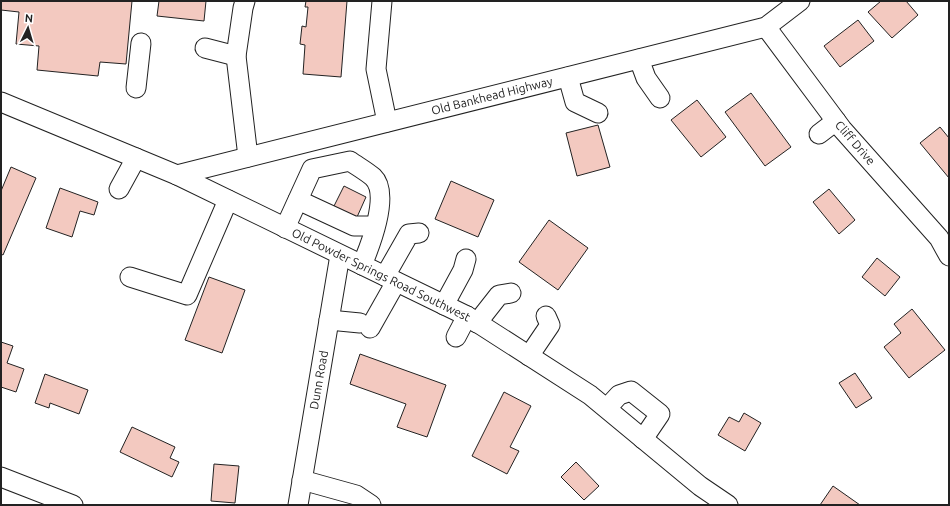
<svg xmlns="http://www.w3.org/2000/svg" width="950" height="506" font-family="Ubuntu,sans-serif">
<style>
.building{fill:#f3c9c0;stroke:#222}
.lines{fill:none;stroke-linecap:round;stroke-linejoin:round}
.minor-casing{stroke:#222;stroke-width:21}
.minor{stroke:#fff;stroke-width:19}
.labels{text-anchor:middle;stroke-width:3;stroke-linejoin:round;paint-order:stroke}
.street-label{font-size:12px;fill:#222;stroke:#fff}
</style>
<rect width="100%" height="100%" fill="#fff"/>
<g class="building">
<path d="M 1,1 L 132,1 L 126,64 L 100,62 L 98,76 L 37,70 L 39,46 L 16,44 L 19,12 L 1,10 Z"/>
<path d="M 159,1 L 206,1 L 204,21 L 157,16 Z"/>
<path d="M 306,1 L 347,1 L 341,77 L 303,74 L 305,45 L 300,44 L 302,26 L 306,27 L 308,7 L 305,7 Z"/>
<path d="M 881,1 L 906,1 L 918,15 L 892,38 L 868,12 Z"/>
<path d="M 858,20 L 874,41 L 840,67 L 824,46 Z"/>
<path d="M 751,93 L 791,147 L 765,166 L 725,112 Z"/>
<path d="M 697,100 L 726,137 L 701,157 L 671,120 Z"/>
<path d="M 598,125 L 610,167 L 577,176 L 566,133 Z"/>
<path d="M 940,127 L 949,138 L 949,178 L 920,143 Z"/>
<path d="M 11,167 L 36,178 L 3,255 L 1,254 L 1,191 Z"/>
<path d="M 451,181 L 494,200 L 478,237 L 435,219 Z"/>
<path d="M 344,186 L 366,197 L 353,226 L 330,214 Z"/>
<path d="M 60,188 L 98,202 L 94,215 L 80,211 L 72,237 L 46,228 Z"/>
<path d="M 829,189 L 855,220 L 839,234 L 813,202 Z"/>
<path d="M 549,220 L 588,248 L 558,290 L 519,262 Z"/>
<path d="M 877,258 L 900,277 L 885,296 L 862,277 Z"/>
<path d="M 209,277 L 245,290 L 222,353 L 185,340 Z"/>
<path d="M 912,309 L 945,350 L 909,378 L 884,347 L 901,333 L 894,324 Z"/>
<path d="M 1,342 L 13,346 L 7,363 L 24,369 L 16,392 L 1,387 Z"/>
<path d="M 360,354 L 446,385 L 427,437 L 397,427 L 406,404 L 350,384 Z"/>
<path d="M 855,373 L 872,398 L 856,408 L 839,383 Z"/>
<path d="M 45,374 L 88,390 L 79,414 L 50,403 L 49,408 L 35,403 Z"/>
<path d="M 504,392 L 531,406 L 510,447 L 519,451 L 507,474 L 472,456 Z"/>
<path d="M 744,413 L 761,423 L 745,451 L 718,435 L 729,417 L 739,422 Z"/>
<path d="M 132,427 L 175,447 L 170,458 L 179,462 L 172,477 L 120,452 Z"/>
<path d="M 576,462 L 599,486 L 584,500 L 561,477 Z"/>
<path d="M 214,464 L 239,466 L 235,503 L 211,501 Z"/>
<path d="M 833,486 L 860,505 L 820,505 Z"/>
</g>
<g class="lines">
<defs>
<g id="minor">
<path d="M 245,1 L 243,8 L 236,56 L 248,157"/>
<path d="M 382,1 L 376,69 L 387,122"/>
<path d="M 766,27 L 842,129 L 939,238 L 949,256"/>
<path d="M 205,48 L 236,56"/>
<path d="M 639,59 L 646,78 L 660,98"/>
<path d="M 568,77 L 575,102 L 598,113"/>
<path d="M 136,88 L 141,43"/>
<path d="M 1,102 L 177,175 L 467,316 L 590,395 L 700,486 L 728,505"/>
<path d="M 819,134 L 836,121"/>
<path d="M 177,175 L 766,27 L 800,1"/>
<path d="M 119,189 L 136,158"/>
<path d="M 298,200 L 354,226 L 375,226"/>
<path d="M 285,228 L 312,169 L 350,161 C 357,166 366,171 373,177 C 391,194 370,246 362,265"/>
<path d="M 385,276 L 409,234 L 419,233"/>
<path d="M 130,277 L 187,295 L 228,200"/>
<path d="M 444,305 L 463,270 L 466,259"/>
<path d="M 329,320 L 360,323"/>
<path d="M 477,323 L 499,295 L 511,293"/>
<path d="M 370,328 L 396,282"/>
<path d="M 456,337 L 467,316"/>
<path d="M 529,356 L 550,325 L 546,316"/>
<path d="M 607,408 L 619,395 L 631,391 L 660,414 L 643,439"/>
<path d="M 1,477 L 73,505"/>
<path d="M 302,480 L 356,495 L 371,505"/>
<path d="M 298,505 L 340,255"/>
</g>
</defs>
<use href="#minor" class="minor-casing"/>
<use href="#minor" class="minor"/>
</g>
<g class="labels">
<g class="street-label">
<text transform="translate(492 96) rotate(-14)" y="4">Old Bankhead Highway</text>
<text transform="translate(855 143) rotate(49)" y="4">Cliff Drive</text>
<text transform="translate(381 275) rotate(26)" y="4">Old Powder Springs Road Southwest</text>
<text transform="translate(319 380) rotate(-80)" y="4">Dunn Road</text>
</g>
</g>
<rect width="950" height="506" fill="none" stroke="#222222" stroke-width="4"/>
<g transform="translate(28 28) rotate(5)" stroke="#ffffff" stroke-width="3" paint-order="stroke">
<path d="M0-3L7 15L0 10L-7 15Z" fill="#222222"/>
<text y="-6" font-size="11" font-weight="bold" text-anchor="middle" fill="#222222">N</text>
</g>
</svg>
